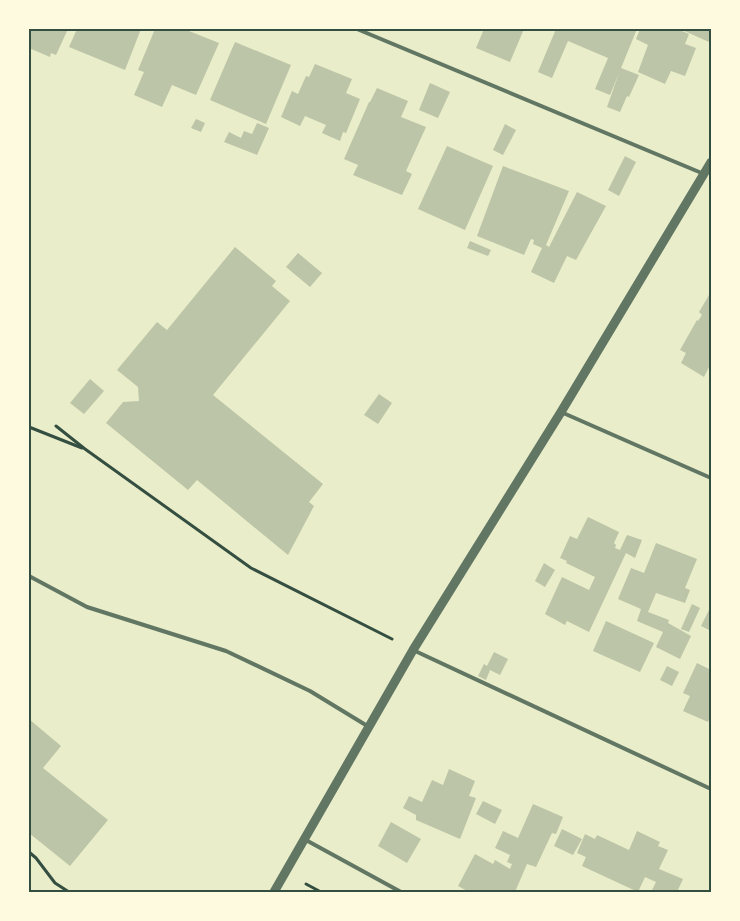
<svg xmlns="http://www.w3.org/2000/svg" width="740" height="921" font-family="'Libre Baskerville',serif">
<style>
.building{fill:#bcc5a7}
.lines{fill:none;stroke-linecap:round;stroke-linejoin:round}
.path{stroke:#344e41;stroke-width:3}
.service{stroke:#617663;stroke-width:4}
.tertiary{stroke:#617663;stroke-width:9}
.neatline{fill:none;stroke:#344e41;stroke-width:2}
</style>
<rect width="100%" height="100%" fill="#e9edc9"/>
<g class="building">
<path d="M 29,29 L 68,29 L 56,55 L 51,53 L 50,57 L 29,48 Z"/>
<path d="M 77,29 L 141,29 L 125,70 L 69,47 Z"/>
<path d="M 155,29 L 184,29 L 219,43 L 196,95 L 172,85 L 162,107 L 134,95 L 144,72 L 138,70 Z"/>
<path d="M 484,29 L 524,29 L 510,62 L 476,48 Z"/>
<path d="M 556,29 L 637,29 L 621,68 L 639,75 L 629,97 L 627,96 L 620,112 L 607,107 L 619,73 L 610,95 L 595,89 L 608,58 L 568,41 L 552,78 L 538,72 Z"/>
<path d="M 640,29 L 677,29 L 689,34 L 685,44 L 696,48 L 685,76 L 671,71 L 665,84 L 638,72 L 648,45 L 636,39 Z"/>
<path d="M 680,29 L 711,29 L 711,38 L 709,42 Z"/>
<path d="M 235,42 L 291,65 L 266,124 L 210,100 Z"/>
<path d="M 315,64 L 352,79 L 346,93 L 360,99 L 346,133 L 343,132 L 340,141 L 322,133 L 326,125 L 305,116 L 300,126 L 281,117 L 292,91 L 298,94 L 306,76 L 309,77 Z"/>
<path d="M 430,83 L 450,92 L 438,118 L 419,110 Z"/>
<path d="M 377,88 L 408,101 L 401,117 L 426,127 L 406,171 L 412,174 L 402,195 L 353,175 L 358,165 L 344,159 L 369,102 L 370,102 Z"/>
<path d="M 196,119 L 205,123 L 201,132 L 191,128 Z"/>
<path d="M 257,123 L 269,128 L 257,155 L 224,142 L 229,132 L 241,138 L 244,131 L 252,134 Z"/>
<path d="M 505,124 L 516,130 L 503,155 L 493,150 Z"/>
<path d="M 447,146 L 493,166 L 465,230 L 418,209 Z"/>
<path d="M 625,156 L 636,162 L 619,196 L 608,190 Z"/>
<path d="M 503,166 L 569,191 L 546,245 L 549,247 L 577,192 L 606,206 L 576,260 L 567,256 L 554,283 L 531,272 L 542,248 L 533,244 L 534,240 L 531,239 L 524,255 L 477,236 Z"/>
<path d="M 470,241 L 491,250 L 488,256 L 467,248 Z"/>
<path d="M 235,247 L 276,281 L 272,286 L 290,301 L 213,395 L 323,484 L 309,502 L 314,506 L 288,555 L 197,480 L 188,490 L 106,423 L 123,402 L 139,401 L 138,387 L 117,370 L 157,322 L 167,330 Z"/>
<path d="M 298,253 L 322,273 L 310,287 L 286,267 Z"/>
<path d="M 709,295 L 711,296 L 711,363 L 704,377 L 681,363 L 686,353 L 680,350 L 697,320 L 698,321 L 702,315 L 699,312 Z"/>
<path d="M 90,379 L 104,391 L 84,414 L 70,403 Z"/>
<path d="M 379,394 L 392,403 L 378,424 L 364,415 Z"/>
<path d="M 588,517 L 619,532 L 614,543 L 616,545 L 615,548 L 620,550 L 627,535 L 642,540 L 635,558 L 626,553 L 589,632 L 567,621 L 565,625 L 545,614 L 562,577 L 589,590 L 595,577 L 566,563 L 567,561 L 560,558 L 570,536 L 577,539 Z"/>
<path d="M 656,543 L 697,559 L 685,588 L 690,590 L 685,603 L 656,593 L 648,612 L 669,620 L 668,623 L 691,636 L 680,659 L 656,647 L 663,632 L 637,621 L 641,609 L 618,599 L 631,568 L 644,573 Z"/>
<path d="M 544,563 L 555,570 L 545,587 L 535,581 Z"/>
<path d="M 692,604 L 700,608 L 689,632 L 681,629 Z"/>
<path d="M 711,606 L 711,631 L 701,626 Z"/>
<path d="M 606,621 L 654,643 L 640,672 L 593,651 Z"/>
<path d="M 494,652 L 508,659 L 500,675 L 490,670 L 486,680 L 478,676 L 484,664 L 487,666 Z"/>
<path d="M 697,663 L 711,670 L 711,714 L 708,722 L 683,711 L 690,696 L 683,693 Z"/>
<path d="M 667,666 L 679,672 L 672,686 L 660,680 Z"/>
<path d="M 29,719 L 61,746 L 43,768 L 108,820 L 70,866 L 29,833 Z"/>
<path d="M 449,769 L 475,781 L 469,796 L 476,798 L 460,839 L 416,820 L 416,815 L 403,808 L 409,796 L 422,802 L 432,780 L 443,785 Z"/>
<path d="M 483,801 L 502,810 L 495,824 L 476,814 Z"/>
<path d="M 533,804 L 563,817 L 556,834 L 552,833 L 536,867 L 527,864 L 515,892 L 469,892 L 458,886 L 475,854 L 493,864 L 495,860 L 510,869 L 512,864 L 507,862 L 510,855 L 495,848 L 503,831 L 518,838 Z"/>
<path d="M 391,822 L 421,839 L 407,863 L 378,846 Z"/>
<path d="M 562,829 L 582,839 L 573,855 L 554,846 Z"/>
<path d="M 637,831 L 660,842 L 658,846 L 668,850 L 659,869 L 683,879 L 677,892 L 651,892 L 656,882 L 645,877 L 638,892 L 582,866 L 586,857 L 577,853 L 585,834 L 595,839 L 597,835 L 629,850 Z"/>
</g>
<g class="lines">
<g class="path">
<path d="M 56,426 L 85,449 L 251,568 L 392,639"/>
<path d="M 29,427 L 82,448"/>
<path d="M 29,852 L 36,858 L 55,883 L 69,892"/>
<path d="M 306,884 L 321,892"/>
</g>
<g class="service">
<path d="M 357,29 L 704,174"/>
<path d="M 561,412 L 711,478"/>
<path d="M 29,576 L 87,607 L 226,651 L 310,691 L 369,727"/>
<path d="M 413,650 L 711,789"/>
<path d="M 304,839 L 401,892"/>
</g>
<path class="tertiary" d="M 274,892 L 413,650 L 561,412 L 711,162"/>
</g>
<rect width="740" height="921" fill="none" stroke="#fefae0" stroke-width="60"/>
<rect x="30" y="30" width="680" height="861" class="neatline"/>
</svg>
